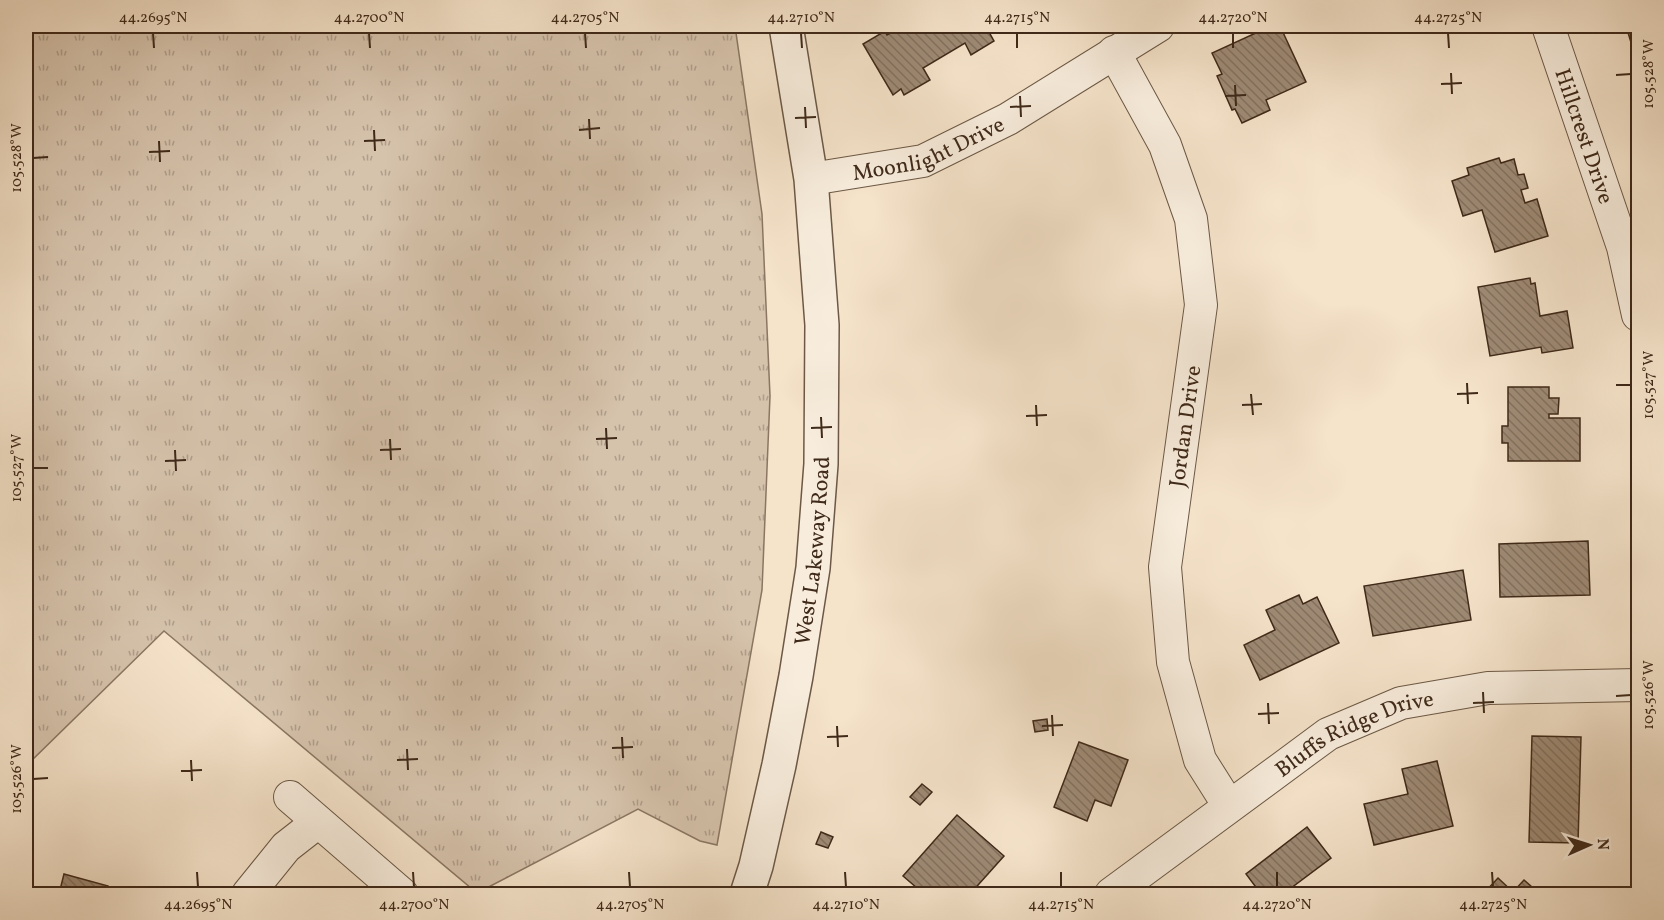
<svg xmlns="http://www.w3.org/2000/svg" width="1664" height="920" font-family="Vollkorn,serif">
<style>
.grass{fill:url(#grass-tufts);stroke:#8a7662;stroke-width:1.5}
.building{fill:url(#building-back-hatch);stroke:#3f2919;stroke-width:1.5}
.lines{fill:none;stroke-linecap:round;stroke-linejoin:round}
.minor-casing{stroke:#6c5845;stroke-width:34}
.tertiary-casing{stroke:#6c5845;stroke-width:36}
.minor{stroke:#f8eddd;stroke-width:32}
.tertiary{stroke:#f8eddd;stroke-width:33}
.ticks{fill:none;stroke:#3f2919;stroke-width:2}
.labels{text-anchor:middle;stroke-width:4.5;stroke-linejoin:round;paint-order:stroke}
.street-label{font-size:22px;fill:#3f2919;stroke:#f8eddd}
.neatline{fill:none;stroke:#3f2919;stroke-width:2}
.ticks-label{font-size:15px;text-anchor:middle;fill:#3f2919}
</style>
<defs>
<pattern id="grass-tufts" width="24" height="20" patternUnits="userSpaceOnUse" patternTransform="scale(1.5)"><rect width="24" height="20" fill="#d6c3ac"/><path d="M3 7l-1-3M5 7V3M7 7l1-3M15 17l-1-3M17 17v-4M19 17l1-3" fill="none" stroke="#af9e8b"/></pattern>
<pattern id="building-back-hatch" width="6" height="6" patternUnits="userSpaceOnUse" patternTransform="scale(1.5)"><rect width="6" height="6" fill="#9e8a75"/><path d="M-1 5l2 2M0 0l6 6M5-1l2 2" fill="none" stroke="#82715f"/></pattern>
</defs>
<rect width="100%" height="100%" fill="#f5e3ca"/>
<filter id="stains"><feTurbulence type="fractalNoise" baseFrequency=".00333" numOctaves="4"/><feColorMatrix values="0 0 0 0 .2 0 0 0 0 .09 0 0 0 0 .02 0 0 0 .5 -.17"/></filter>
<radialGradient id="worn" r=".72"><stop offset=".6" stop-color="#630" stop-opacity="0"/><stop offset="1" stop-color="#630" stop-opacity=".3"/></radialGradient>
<path class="grass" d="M 26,26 L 735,26 L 762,214 L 770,396 L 762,590 L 717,845 L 700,841 L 638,809 L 477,893 L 164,631 L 26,766 Z"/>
<g class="building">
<path d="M 903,26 L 995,26 L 997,28 L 989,32 L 994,41 L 971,55 L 965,43 L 923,68 L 930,80 L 904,95 L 901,89 L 893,95 L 863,44 L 885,31 L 887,35 Z"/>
<path d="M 1271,26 L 1280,26 L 1306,82 L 1266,100 L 1270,110 L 1242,123 L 1235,109 L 1232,110 L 1217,76 L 1222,74 L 1212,53 Z"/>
<path d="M 1626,26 L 1638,26 L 1638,51 L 1637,47 L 1633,49 Z"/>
<path d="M 1499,158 L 1501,163 L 1514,159 L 1518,175 L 1524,174 L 1528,188 L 1521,190 L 1525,203 L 1537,199 L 1548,236 L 1495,252 L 1482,210 L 1463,216 L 1452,181 L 1469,175 L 1467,168 Z"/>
<path d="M 1530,278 L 1531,284 L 1535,283 L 1540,316 L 1567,311 L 1573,348 L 1542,353 L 1541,347 L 1490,356 L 1478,287 Z"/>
<path d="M 1508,387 L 1549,387 L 1549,398 L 1559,398 L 1558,414 L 1549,414 L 1549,418 L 1580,418 L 1580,461 L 1508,461 L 1508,443 L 1502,443 L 1502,426 L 1508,426 Z"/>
<path d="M 1588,541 L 1590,595 L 1500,597 L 1499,544 Z"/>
<path d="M 1463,570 L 1471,620 L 1373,636 L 1364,586 Z"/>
<path d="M 1299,595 L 1303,604 L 1317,597 L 1339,643 L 1260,680 L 1244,645 L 1275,630 L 1266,610 Z"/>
<path d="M 1047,719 L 1048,730 L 1035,732 L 1033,721 Z"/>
<path d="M 1532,736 L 1581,737 L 1578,843 L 1529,842 Z"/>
<path d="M 1079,742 L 1128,760 L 1111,806 L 1095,800 L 1087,821 L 1054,807 Z"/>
<path d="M 1437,761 L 1453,826 L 1374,845 L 1364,804 L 1408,794 L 1402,769 Z"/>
<path d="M 922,784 L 932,792 L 920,805 L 910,797 Z"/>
<path d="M 957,815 L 1004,856 L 970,894 L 924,894 L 903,876 Z"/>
<path d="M 1307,827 L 1331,858 L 1283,894 L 1261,894 L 1246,874 Z"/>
<path d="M 821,832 L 833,837 L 828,848 L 816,844 Z"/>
<path d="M 64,874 L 108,886 L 106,894 L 59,894 Z"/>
<path d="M 1498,878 L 1513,892 L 1524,880 L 1540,894 L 1483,894 Z"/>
</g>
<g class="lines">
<defs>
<g id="minor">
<path id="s1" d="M 1548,26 L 1623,247 L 1638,315"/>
<path d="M 1114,52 L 1165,145 L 1191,219 L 1201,305 L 1165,567 L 1173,662 L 1200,760 L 1229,806"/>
<path id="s2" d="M 811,179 L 923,161 L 1008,119 L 1158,26"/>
<path d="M 290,797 L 402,894"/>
<path d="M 248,894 L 286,847 L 318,822"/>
<path id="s3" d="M 1111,894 L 1328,734 L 1401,703 L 1488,688 L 1638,685"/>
</g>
<g id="tertiary">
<path id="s4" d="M 747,894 L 756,866 L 779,765 L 796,676 L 813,568 L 821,464 L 822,325 L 811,179 L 786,26"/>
</g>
</defs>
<use href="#minor" class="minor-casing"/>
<use href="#tertiary" class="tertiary-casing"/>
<use href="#minor" class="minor"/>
<use href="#tertiary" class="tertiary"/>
</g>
<path class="ticks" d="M 153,33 L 154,48M 369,33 L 370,48M 585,33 L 586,48M 801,33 L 802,48M 1017,33 L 1017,48M 1233,33 L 1233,48M 1448,33 L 1449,48M 1451,73 L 1452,94M 1616,75 L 1631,74M 1441,84 L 1462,83M 1235,85 L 1236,106M 1020,96 L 1021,117M 1225,96 L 1246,95M 805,107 L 806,128M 1010,107 L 1031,106M 795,118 L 816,117M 589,119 L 590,139M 374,130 L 375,151M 579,130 L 600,128M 159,141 L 160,162M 364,141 L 385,140M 149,152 L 170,151M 33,158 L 48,157M 1467,383 L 1468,404M 1616,385 L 1631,385M 1251,394 L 1253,415M 1457,394 L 1478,393M 1036,405 L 1037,426M 1242,405 L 1262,404M 1026,416 L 1047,415M 821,417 L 822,438M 606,428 L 607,449M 811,428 L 832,427M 390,439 L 391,460M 596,439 L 617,438M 175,450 L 176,471M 380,450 L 401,449M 165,461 L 186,460M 33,468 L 48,468M 1483,692 L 1484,713M 1616,696 L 1631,695M 1268,703 L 1269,724M 1473,703 L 1494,702M 1258,714 L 1279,713M 1052,715 L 1053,736M 837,726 L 838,747M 1042,726 L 1063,725M 622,737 L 623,758M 827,737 L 848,736M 612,748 L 633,747M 407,749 L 408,770M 191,760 L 192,781M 397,760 L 418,759M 181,771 L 202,770M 33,779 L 48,778M 197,872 L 198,887M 413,872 L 414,887M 629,872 L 630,887M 845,872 L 846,887M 1061,872 L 1061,887M 1277,872 L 1277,887M 1492,872 L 1493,887"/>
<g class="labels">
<g class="street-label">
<text dy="8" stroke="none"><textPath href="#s1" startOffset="116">Hillcrest Drive</textPath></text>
<text dy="8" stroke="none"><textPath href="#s2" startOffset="122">Moonlight Drive</textPath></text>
<text transform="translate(1184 426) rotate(-82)" y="8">Jordan Drive</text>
<text dy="8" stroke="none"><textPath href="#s4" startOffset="350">West Lakeway Road</textPath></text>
<text dy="8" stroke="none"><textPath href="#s3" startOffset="294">Bluffs Ridge Drive</textPath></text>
</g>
</g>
<rect width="1664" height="920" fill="none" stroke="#f5e3ca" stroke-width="66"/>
<g transform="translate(1589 845) rotate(87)" stroke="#f8eddd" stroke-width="4.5" paint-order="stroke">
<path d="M0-4.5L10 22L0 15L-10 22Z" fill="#3f2919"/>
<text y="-9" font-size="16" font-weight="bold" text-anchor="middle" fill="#3f2919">N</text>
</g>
<rect x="33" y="33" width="1598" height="854" class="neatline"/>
<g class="ticks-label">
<text x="153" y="22">44.2695°N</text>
<text x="369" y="22">44.2700°N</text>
<text x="585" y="22">44.2705°N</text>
<text x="801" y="22">44.2710°N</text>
<text x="1017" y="22">44.2715°N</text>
<text x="1233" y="22">44.2720°N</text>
<text x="1448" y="22">44.2725°N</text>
<text transform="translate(1648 74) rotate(-90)" y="5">105.528°W</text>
<text transform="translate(16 158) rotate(-90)" y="5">105.528°W</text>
<text transform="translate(1648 385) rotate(-90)" y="5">105.527°W</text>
<text transform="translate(16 468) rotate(-90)" y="5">105.527°W</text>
<text transform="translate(1648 695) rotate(-90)" y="5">105.526°W</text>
<text transform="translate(16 779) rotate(-90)" y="5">105.526°W</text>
<text x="198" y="909">44.2695°N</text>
<text x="414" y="909">44.2700°N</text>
<text x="630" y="909">44.2705°N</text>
<text x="846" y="909">44.2710°N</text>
<text x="1061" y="909">44.2715°N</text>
<text x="1277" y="909">44.2720°N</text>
<text x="1493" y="909">44.2725°N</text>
</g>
<rect width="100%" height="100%" filter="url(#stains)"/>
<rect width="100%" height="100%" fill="url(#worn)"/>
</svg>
